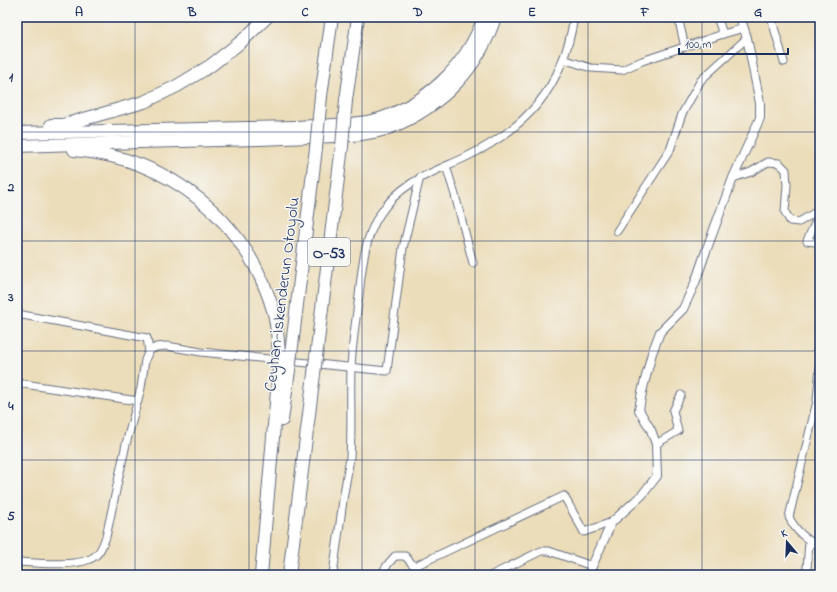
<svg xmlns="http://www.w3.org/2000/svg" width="837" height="592" font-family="'Indie Flower',sans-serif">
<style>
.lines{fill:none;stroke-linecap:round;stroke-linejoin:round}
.minor-casing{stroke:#646c7e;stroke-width:9}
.tertiary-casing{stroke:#646c7e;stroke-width:10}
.motorway-casing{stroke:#646c7e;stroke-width:14}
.minor{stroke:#fff;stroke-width:7}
.tertiary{stroke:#fff;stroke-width:8}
.motorway{stroke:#fff;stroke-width:12}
.motorway-bridge-casing{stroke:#646c7e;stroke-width:14;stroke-linecap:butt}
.motorway-bridge{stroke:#fff;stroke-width:12}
.grid{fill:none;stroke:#1b2f5e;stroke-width:1;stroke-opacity:0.55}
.labels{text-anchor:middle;stroke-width:3;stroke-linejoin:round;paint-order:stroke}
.shield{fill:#f6f6f2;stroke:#5d6b8a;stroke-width:1}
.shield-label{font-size:16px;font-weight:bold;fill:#1b2f5e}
.street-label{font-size:17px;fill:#1b2f5e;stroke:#f6f6f2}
.neatline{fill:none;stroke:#1b2f5e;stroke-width:1.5}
.grid-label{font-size:13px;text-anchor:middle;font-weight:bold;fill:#1b2f5e}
</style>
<rect width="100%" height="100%" fill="#f6f6f2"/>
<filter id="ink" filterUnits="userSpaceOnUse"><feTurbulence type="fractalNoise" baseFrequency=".025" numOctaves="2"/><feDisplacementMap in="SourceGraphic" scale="8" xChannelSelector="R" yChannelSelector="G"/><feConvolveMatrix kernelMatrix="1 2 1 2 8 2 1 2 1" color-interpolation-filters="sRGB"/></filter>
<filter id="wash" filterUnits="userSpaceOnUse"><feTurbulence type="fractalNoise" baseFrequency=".012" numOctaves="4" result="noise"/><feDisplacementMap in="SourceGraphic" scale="16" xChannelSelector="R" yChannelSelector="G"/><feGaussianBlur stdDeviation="0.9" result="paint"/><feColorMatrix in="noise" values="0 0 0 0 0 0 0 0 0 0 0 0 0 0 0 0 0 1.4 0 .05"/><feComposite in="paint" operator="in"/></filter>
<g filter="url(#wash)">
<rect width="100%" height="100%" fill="#ecddba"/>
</g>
<g filter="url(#ink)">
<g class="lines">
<defs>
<g id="minor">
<path d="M 678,17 L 685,47"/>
<path d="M 717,17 L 723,34"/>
<path d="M 771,17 L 784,62"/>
<path d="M 563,59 L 591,68 L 622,70 L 642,61 L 723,34 L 744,28"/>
<path d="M 446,166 L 455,195 L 473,263"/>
<path d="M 733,178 L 751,172 L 768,162 L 779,163 L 786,170 L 787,185 L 785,212 L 790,221 L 799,222 L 814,213 L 818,216 L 807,241 L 815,242 L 820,240"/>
<path d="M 617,231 L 670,150 L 682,114 L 701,80 L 747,38"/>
<path d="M 17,314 L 147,338 L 149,351"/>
<path d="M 820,326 L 820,367 L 817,401 L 789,517 C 796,532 806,539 820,547"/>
<path d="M 17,383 L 138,401"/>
<path d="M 656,444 L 678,431 L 673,411 L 681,395"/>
<path d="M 820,519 L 820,520"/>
<path d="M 17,562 C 36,563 80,568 95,556 C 101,552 103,544 106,537 L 126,444 L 141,388 L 145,360 L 149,351 L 156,347 L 167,346 L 201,352 L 387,371 L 403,248 L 420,177"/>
<path d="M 415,566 L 564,496 L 584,532 L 612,522"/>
<path d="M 333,575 C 336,550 340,525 343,500 C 345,486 348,472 350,457 C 352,428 350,398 351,368 C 352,344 356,320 359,296 C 362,268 364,238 380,214 C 401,182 431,173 464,158 C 527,128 563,88 574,17"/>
<path d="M 381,575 L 388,564 L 395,556 L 405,556 L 422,575"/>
<path d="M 492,575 L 541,551 L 549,551 L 592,566"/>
<path d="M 805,575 L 807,569 L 809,541"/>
</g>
<path id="tertiary" d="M 588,575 L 612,522 L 642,495 L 657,476 L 656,444 L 651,430 L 639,410 L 642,392 L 652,353 L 660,332 L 683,309 L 695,283 L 706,251 L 733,178 L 760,118 L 760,103 L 747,38 L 740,17"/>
<g id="motorway">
<path d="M 321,96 L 332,17"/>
<path d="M 346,100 L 358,17"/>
<path d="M 51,125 L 63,125 L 144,102 L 177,86 L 210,66 L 242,41 L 267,17"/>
<path d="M 17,133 C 94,131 170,130 247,128 C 276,128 305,127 335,125 C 353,124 371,123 388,116 C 433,98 468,63 484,17"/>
<path d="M 17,146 C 98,143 178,141 259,139 C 284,138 309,137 334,136 C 353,135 373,134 391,127 C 441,107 479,68 495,17"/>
<path d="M 74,150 C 170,158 247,220 274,313 C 277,326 278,340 279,353"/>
<path d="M 291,354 L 316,148"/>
<path d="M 316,357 L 342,146"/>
<path d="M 282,420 L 289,370"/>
<path d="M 261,575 L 279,368"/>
<path d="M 289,575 L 314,374"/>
</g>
</defs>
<use href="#minor" class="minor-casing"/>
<use href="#tertiary" class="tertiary-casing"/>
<use href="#motorway" class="motorway-casing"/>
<use href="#minor" class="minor"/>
<use href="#tertiary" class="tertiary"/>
<use href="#motorway" class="motorway"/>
<defs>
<g id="motorway-bridge">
<path d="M 342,146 L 346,100"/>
<path d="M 316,148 L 321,96"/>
<path d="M 279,368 L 279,353"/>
<path d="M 289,370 L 291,354"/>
<path d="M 314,374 L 316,357"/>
</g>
</defs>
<use href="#motorway-bridge" class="motorway-bridge-casing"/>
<use href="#motorway-bridge" class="motorway-bridge"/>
</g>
</g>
<path class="grid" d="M 135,17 L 135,575M 249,17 L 249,575M 362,17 L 362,575M 475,17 L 475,575M 588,17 L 588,575M 702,17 L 702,575M 17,132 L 820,132M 17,241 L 820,241M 17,351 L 820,351M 17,460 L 820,460"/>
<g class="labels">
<rect class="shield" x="308" y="238" width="42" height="28" rx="3"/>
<g class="shield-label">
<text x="329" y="258">O-53</text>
</g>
<g class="street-label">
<text transform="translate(281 294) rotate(-83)" y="6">Ceyhan-İskenderun Otoyolu</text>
</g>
</g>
<rect width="837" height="592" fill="none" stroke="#f6f6f2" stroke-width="44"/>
<g transform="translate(787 542) rotate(341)" stroke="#f6f6f2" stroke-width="3" paint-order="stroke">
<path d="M0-3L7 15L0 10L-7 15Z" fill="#1b2f5e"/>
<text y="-6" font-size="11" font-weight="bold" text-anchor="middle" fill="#1b2f5e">K</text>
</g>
<path d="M679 48v6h109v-6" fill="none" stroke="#1b2f5e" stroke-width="2"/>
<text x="685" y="48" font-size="12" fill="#1b2f5e" stroke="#f6f6f2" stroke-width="3" paint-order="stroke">100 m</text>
<rect x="22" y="22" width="793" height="548" class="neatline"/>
<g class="grid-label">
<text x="79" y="16">A</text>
<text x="192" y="16">B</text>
<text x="305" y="16">C</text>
<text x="418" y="16">D</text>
<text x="532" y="16">E</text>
<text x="645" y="16">F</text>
<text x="758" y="16">G</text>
<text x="11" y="81">1</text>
<text x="11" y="191">2</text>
<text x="11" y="301">3</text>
<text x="11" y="410">4</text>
<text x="11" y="520">5</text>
</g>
</svg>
